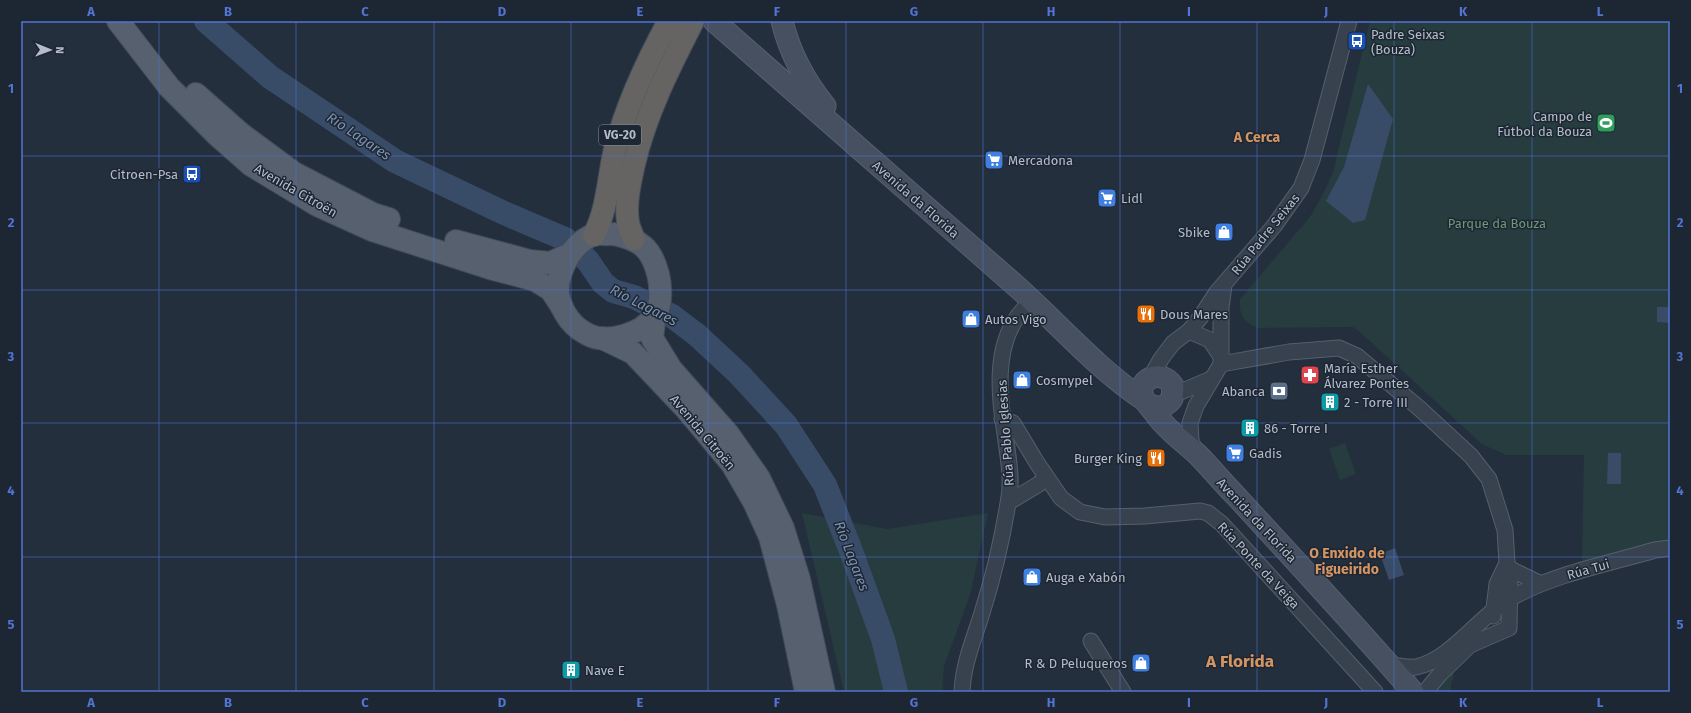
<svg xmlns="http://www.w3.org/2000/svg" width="1691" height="713" font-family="'Fira Sans',sans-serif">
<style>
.green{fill:#263c3f}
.water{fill:#394c67}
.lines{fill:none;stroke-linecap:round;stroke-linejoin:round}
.river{stroke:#394c67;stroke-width:24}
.minor-casing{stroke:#565f6c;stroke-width:17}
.secondary-casing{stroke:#565f6c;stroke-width:23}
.primary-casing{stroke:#414a57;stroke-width:24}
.trunk-casing{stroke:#434c59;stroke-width:24}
.minor{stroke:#38414e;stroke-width:15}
.secondary{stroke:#465061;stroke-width:21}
.primary{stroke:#56606e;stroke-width:22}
.trunk{stroke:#656462;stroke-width:22}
.grid{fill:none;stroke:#5274d3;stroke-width:1;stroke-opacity:0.55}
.labels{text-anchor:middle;stroke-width:3;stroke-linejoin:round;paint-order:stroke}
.shield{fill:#1d2633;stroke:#878f9c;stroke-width:1}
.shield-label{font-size:12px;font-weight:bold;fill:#b4bcc9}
.poi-label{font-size:13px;fill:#b4bcc9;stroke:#1d2633;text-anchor:start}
.street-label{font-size:13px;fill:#b4bcc9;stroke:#1d2633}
.park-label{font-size:13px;fill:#6b9a76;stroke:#1d2633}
.water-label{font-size:14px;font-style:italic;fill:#7c92b1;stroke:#1d2633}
.neighbourhood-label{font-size:14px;font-weight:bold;fill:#d59563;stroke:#1d2633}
.district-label{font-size:17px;font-weight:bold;fill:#d59563;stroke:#1d2633}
.neatline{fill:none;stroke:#5274d3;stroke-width:1.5}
.grid-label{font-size:13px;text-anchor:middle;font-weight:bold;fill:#5274d3}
</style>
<rect width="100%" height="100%" fill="#242f3e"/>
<g class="green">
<path d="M 1370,21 L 1670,21 L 1670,539 L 1582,561 L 1584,455 L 1506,455 L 1482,444 L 1360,332 L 1353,327 L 1258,328 C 1244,323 1238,313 1240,299 L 1310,217 L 1323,194 L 1333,172 Z"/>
<path d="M 1345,443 L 1356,474 L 1340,480 L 1329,449 Z"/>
<path d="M 802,513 L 887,529 L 988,513 L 970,595 L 944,666 L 942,692 L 844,692 Z"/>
<path d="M 1452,670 L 1454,677 L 1451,683 L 1451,692 L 1437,692 L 1439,685 Z"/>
</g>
<g class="water">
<path d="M 1368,84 L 1393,119 L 1365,220 L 1353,223 L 1326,201 L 1344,167 Z"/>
<path d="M 1657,307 L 1670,307 L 1670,323 L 1657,322 Z"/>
<path d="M 1608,453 L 1621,453 L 1621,484 L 1607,484 Z"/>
<path d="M 1395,548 L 1404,575 L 1389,580 L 1380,554 Z"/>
</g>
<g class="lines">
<path class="river" d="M 206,21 L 270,77 L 395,161 L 504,213 L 565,239 L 588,261 L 603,283 L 613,291 L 634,297 L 672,316 L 697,335 L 739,374 L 786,425 L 825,485 L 851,551 L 883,639 L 896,692"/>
<defs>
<g id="minor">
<path d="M 1189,331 L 1210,340 L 1220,355"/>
<path d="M 1221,364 L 1289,352 L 1339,348 L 1357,356 L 1419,408 L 1471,456 L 1489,479 L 1505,530 L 1507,563 L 1510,569 L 1509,628 L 1470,645 L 1440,674 L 1425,692"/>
<path d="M 1151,377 L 1161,359 L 1173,343 L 1189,331 L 1200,318 L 1217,292 L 1274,226 L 1301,188 L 1312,160 L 1349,21"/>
<path d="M 1174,392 L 1183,391 L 1211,379"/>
<path d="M 1002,419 L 1013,423 L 1037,463 L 1061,498 L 1080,512 L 1105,517 L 1145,516 L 1200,511 L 1208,513 L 1222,524 L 1375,692"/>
<path d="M 1197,454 L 1191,441 L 1190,423 L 1196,406 L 1221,364 L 1221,308 L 1224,285"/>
<path d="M 1009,502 L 1039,484 L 1046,477"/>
<path d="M 1510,569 L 1539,583"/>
<path d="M 1493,616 L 1497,584 L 1507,563"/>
<path d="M 1091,641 L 1123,692"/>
<path d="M 1389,664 C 1398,666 1406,668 1416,667 C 1451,660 1479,616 1511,598 C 1554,574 1607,564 1655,550 L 1670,548"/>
<path d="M 962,692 C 963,664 974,639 982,613 C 993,578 1002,540 1008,503 C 1013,480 1008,457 1005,434 C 999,397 994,348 1018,316 C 1022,310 1028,305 1032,300"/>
</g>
<g id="secondary">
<path d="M 714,21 C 815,109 915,197 1015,285 C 1058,323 1096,368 1144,400"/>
<path d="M 782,21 C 790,54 804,80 825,106"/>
<path d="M 1148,404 C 1158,409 1165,408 1172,399 L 1173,386 C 1161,367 1134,380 1144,399 C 1147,405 1153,410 1157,416 C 1168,431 1184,442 1198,455 C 1211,468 1222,482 1235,495 C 1295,560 1355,625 1413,692"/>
</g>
<g id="primary">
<path d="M 118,21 L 169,87 L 217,135 L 251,165 L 317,205 L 372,230 L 493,269 L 535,280 L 551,290 L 562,307"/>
<path d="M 196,94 L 240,133 L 294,173 L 373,214 L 389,219"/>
<path d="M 614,234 C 640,240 651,247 658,274 C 661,285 662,306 655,315 C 643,334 606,345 587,334 C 577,329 570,322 565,313 C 555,296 556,282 564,265 C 569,253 580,240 593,235 C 599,233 608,235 614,234 Z"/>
<path d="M 456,241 L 530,261 L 550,263 L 568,255"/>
<path d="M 655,315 L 652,338 L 671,369 L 729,435 L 759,478 L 783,528 L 799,579 L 824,692"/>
<path d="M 602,338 L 633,353 L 687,410 L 732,464 L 754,502 L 770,537 L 788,605 L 806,692"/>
</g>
<g id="trunk">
<path d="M 594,235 C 608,208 608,178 615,149 C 627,104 647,61 669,21"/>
<path d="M 634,239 C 632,234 629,228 628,222 C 625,203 630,182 634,164 C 646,113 669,68 693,21"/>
</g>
</defs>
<use href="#minor" class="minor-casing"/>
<use href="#secondary" class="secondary-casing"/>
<use href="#primary" class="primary-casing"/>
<use href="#trunk" class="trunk-casing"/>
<use href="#minor" class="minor"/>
<use href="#secondary" class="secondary"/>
<use href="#primary" class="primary"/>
<use href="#trunk" class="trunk"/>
</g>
<path class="grid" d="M 159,21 L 159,692M 296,21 L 296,692M 434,21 L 434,692M 571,21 L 571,692M 708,21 L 708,692M 846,21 L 846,692M 983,21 L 983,692M 1120,21 L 1120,692M 1257,21 L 1257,692M 1394,21 L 1394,692M 1532,21 L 1532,692M 21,156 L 1670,156M 21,290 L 1670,290M 21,423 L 1670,423M 21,557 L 1670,557"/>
<defs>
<symbol id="bus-square" viewBox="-11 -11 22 22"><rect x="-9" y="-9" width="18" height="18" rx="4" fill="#1a4fb4" stroke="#1d2633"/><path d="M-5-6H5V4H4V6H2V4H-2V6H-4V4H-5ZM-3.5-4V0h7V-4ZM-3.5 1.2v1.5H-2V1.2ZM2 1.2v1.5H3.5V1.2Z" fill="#fff"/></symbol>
<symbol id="stadium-square" viewBox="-11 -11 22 22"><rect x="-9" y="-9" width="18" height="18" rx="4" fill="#2e9e5b" stroke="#1d2633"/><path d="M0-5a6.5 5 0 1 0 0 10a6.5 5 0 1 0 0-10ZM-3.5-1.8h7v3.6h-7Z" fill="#fff"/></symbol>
<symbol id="supermarket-square" viewBox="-11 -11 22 22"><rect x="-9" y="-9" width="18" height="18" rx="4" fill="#3f7fe0" stroke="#1d2633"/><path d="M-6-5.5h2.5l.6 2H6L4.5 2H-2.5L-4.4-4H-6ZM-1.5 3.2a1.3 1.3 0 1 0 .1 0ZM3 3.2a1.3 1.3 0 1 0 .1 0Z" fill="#fff"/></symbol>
<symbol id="shop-square" viewBox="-11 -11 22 22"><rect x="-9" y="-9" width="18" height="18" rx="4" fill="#3f7fe0" stroke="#1d2633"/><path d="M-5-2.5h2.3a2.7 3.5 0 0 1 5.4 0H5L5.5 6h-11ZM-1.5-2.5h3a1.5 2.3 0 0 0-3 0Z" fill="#fff"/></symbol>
<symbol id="restaurant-square" viewBox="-11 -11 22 22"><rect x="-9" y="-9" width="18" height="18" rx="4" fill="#e8710a" stroke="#1d2633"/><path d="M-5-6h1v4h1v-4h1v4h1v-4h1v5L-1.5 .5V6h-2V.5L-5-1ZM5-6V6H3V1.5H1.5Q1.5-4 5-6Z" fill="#fff"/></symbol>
<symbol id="pharmacy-square" viewBox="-11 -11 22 22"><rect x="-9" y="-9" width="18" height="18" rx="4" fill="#e0444e" stroke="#1d2633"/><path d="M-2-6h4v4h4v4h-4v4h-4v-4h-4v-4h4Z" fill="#fff"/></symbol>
<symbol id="bank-square" viewBox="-11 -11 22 22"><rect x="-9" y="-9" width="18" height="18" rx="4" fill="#5c6f8a" stroke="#1d2633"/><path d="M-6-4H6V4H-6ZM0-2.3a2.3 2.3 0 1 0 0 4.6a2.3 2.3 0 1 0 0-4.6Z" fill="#fff"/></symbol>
<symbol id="building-square" viewBox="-11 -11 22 22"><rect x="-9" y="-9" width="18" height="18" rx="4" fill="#0f9aa8" stroke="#1d2633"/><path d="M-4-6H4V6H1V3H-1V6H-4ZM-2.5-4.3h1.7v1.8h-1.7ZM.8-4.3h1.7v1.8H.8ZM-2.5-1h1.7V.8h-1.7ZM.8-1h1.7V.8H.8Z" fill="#fff"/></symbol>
</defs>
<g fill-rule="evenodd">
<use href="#bus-square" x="1346" y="30" width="22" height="22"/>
<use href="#stadium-square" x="1595" y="112" width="22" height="22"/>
<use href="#supermarket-square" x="983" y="149" width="22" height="22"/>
<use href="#bus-square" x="181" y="163" width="22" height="22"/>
<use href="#supermarket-square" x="1096" y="187" width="22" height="22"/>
<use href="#shop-square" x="1213" y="221" width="22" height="22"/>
<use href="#restaurant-square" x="1135" y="303" width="22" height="22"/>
<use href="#shop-square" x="960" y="308" width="22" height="22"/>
<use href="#pharmacy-square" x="1299" y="364" width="22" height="22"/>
<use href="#shop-square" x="1011" y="369" width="22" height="22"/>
<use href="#bank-square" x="1268" y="380" width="22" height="22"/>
<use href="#building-square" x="1319" y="391" width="22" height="22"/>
<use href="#building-square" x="1239" y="417" width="22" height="22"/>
<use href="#supermarket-square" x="1224" y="442" width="22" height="22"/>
<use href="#restaurant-square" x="1145" y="447" width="22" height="22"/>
<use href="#shop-square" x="1021" y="566" width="22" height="22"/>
<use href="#shop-square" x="1130" y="652" width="22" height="22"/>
<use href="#building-square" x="560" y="659" width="22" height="22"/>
</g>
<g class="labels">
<rect class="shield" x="599" y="125" width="42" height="20" rx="3"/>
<g class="shield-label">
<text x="620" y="139">VG-20</text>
</g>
<g class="poi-label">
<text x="1371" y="39">Padre Seixas<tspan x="1371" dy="15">(Bouza)</tspan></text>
<text x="1592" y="121" text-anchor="end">Campo de<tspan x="1592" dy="15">Fútbol da Bouza</tspan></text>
<text x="1008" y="165">Mercadona</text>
<text x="178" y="179" text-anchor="end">Citroen-Psa</text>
<text x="1121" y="203">Lidl</text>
<text x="1210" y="237" text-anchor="end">Sbike</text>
<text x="1160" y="319">Dous Mares</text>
<text x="985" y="324">Autos Vigo</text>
<text x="1324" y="373">María Esther<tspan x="1324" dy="15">Álvarez Pontes</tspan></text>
<text x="1036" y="385">Cosmypel</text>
<text x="1265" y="396" text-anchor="end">Abanca</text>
<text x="1344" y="407">2 - Torre III</text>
<text x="1264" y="433">86 - Torre I</text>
<text x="1249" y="458">Gadis</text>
<text x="1142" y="463" text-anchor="end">Burger King</text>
<text x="1046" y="582">Auga e Xabón</text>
<text x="1127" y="668" text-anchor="end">R &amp; D Peluqueros</text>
<text x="585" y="675">Nave E</text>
</g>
<g class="street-label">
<text transform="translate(296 190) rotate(30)" y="5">Avenida Citroën</text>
<text transform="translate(916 199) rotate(41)" y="5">Avenida da Florida</text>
<text transform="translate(1265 234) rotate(-51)" y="5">Rúa Padre Seixas</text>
<text transform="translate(703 432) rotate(50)" y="5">Avenida Citroën</text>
<text transform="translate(1005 433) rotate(-94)" y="5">Rúa Pablo Iglesias</text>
<text transform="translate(1257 520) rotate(47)" y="5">Avenida da Florida</text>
<text transform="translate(1259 565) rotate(47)" y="5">Rúa Ponte da Veiga</text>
<text transform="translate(1588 569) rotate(-16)" y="5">Rúa Tui</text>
</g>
<g class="park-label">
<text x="1497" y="228">Parque da Bouza</text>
</g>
<g class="water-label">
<text transform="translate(359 136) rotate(34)" y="5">Río Lagares</text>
<text transform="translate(644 305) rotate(27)" y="5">Río Lagares</text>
<text transform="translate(852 556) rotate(69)" y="5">Río Lagares</text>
</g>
<g class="neighbourhood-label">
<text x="1257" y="142">A Cerca</text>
<text x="1347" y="558">O Enxido de<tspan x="1347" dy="16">Figueirido</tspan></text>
</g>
<g class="district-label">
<text x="1240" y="667">A Florida</text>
</g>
</g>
<rect width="1691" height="713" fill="none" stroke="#1d2633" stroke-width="44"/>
<g transform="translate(50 50) rotate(91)" stroke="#1d2633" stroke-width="3" paint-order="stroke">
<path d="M0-3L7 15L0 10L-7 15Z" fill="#b4bcc9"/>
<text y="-6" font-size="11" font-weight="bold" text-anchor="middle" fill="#b4bcc9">N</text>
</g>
<rect x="22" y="22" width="1647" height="669" class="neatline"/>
<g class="grid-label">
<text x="91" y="16">A</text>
<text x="228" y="16">B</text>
<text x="365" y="16">C</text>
<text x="502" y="16">D</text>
<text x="640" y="16">E</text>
<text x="777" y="16">F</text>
<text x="914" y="16">G</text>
<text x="1051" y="16">H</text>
<text x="1189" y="16">I</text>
<text x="1326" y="16">J</text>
<text x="1463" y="16">K</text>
<text x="1600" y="16">L</text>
<text x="11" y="93">1</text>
<text x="1680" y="93">1</text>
<text x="11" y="227">2</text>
<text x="1680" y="227">2</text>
<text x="11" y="361">3</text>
<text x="1680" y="361">3</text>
<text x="11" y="495">4</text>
<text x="1680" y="495">4</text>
<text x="11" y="629">5</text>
<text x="1680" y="629">5</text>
<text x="91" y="707">A</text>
<text x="228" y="707">B</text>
<text x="365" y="707">C</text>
<text x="502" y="707">D</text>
<text x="640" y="707">E</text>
<text x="777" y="707">F</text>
<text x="914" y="707">G</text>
<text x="1051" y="707">H</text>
<text x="1189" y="707">I</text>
<text x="1326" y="707">J</text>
<text x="1463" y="707">K</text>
<text x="1600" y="707">L</text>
</g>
</svg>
